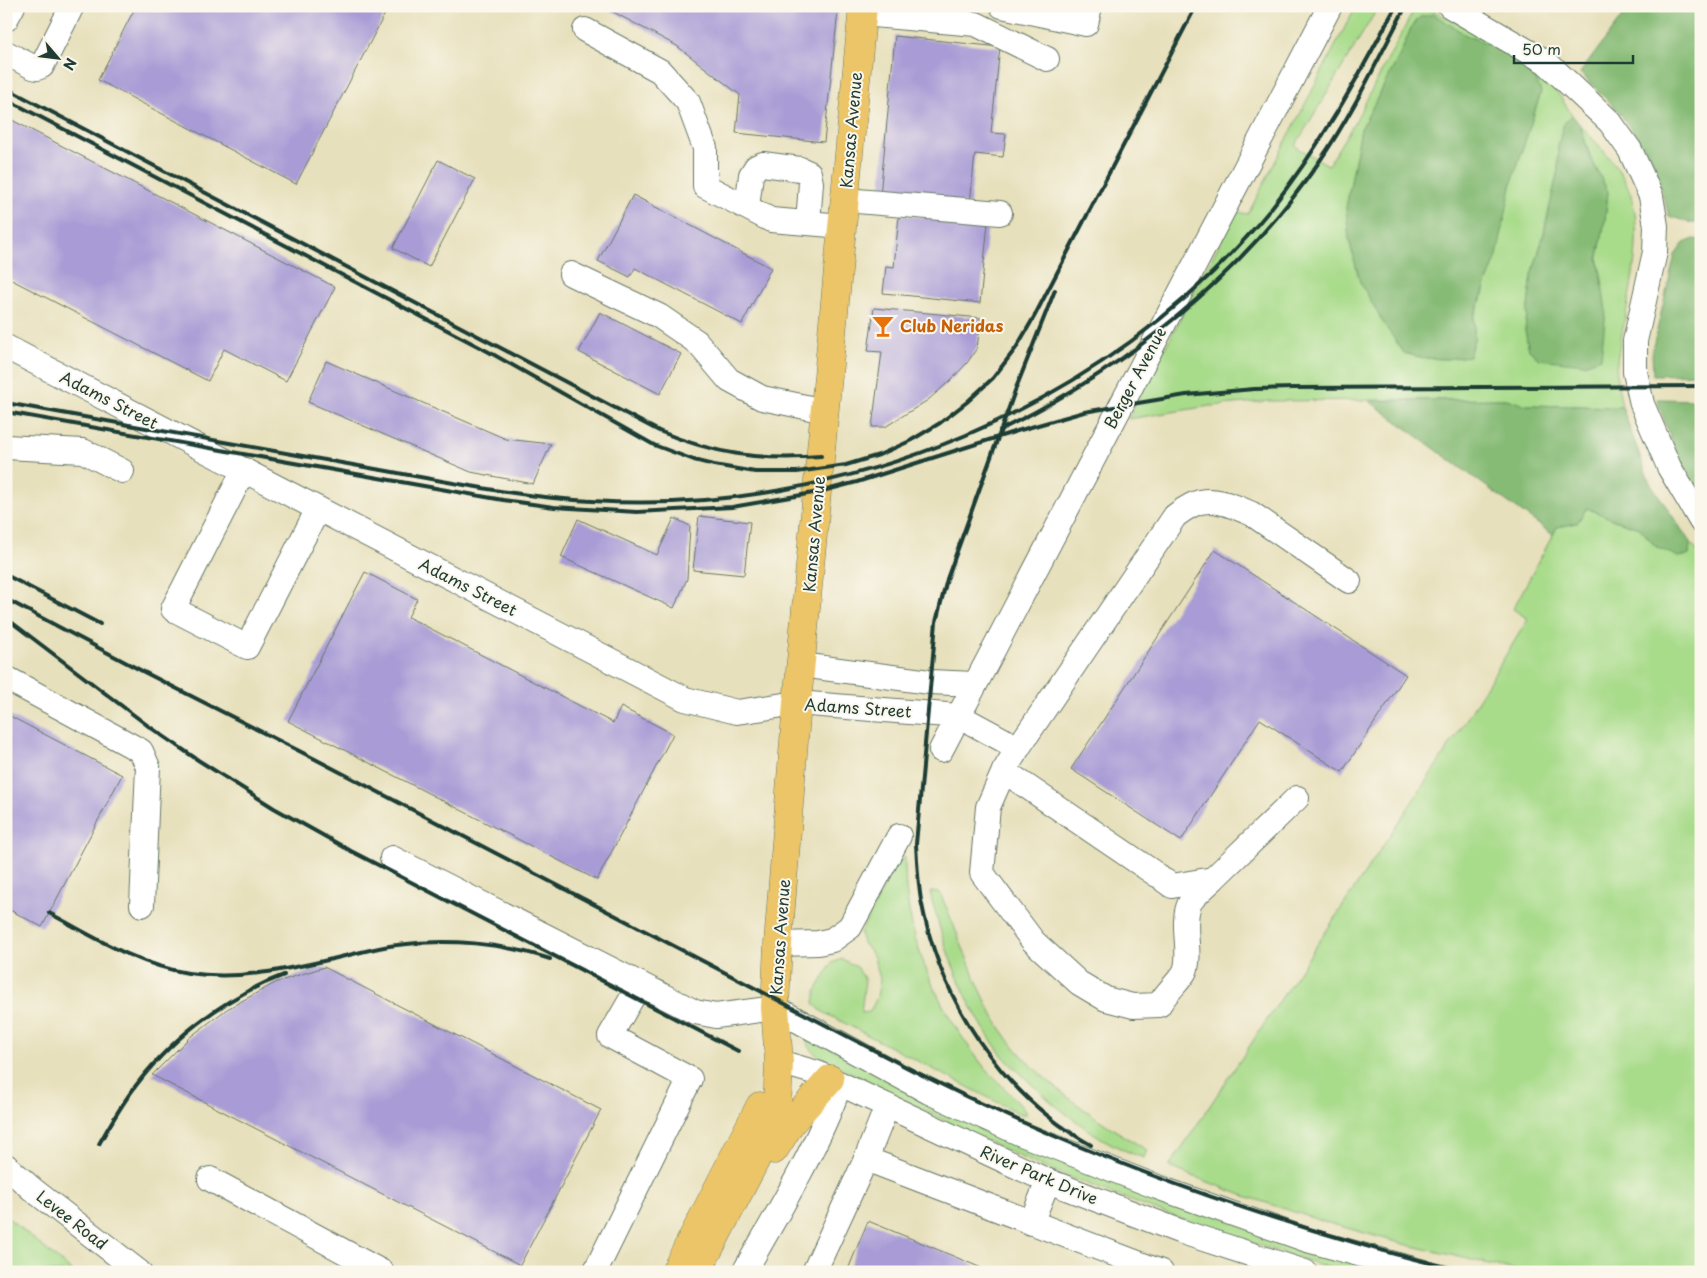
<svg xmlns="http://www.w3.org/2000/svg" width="1707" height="1278" font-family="'Playpen Sans',sans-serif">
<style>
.green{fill:#a8db8a;stroke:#648c5f;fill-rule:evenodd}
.forest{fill:#86bb76;stroke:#527c55}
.building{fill:#a99cd6}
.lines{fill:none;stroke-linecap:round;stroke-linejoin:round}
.minor-casing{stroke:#657664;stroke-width:26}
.major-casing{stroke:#657664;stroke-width:29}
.minor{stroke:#fff;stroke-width:24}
.major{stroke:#edc569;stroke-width:28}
.rail{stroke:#1f3d34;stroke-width:4}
.labels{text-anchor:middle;stroke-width:4;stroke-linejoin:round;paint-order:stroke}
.street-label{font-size:16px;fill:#1f3d34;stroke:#fbf7ec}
.food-label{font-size:16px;font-weight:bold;fill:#c56008;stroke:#fbf7ec;text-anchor:start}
</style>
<rect width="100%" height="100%" fill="#fbf7ec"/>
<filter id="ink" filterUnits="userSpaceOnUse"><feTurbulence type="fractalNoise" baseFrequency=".02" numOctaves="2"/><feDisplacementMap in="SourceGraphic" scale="10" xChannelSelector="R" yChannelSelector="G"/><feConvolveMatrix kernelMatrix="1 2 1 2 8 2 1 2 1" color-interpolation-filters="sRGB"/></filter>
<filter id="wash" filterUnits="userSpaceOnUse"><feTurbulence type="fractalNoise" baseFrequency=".0096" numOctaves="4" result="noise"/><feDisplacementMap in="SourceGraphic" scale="20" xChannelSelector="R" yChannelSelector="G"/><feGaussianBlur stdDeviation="1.12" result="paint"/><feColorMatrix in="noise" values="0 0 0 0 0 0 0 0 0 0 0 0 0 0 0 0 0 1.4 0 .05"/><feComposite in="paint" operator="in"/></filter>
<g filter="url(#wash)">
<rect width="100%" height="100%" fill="#e7e0bc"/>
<g class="green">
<path d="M 1356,6 L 1379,6 L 1295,146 L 1328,165 L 1356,120 L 1416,6 L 1424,6 L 1523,56 L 1543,70 L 1572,115 L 1564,123 L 1558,146 L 1558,170 L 1543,237 L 1532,275 L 1525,330 L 1529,350 L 1539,359 L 1555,360 L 1603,285 L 1598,257 L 1605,220 L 1608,192 L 1590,156 L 1580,125 C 1597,144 1616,162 1627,185 C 1650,233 1624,311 1617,362 C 1615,376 1620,393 1622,407 L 1525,405 L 1506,399 L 1270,401 L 1210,406 L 1128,419 L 1236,212 L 1248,214 ZM 1433,14 L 1469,37 L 1492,45 L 1533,73 L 1541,92 L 1512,182 L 1483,295 L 1474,317 L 1474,340 L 1447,359 L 1423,358 L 1404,353 L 1360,282 L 1346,208 L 1361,129 L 1400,55 L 1411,28 Z"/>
<path d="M 1587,508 L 1614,520 L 1640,528 L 1655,546 L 1689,555 L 1690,542 L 1701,555 L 1701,1269 L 1687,1272 L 1524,1272 L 1502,1267 L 1404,1244 L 1325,1222 L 1242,1195 L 1169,1167 L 1458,733 L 1528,619 L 1513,609 L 1557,527 L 1577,523 Z"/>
<path d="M 905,857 C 903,934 935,1004 981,1063 C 995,1081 1014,1095 1027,1114 L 1020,1114 L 821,1011 L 814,1003 L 816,991 L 832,963 L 842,959 L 857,967 L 865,980 L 861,1013 L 870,1012 L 877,997 L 880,979 L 874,957 L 863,943 L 860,933 L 898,859 Z"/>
<path d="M 930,892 L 940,893 C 959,935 973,979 995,1019 C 1026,1074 1094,1118 1147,1150 L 1144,1158 C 1114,1148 1090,1132 1065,1113 C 1049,1101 1035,1087 1020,1073 C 1014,1067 1007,1061 1001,1054 C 965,1005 944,950 930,892 Z"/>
<path d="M 806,1038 L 1392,1272 L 1342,1272 L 1240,1239 L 1147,1207 L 1031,1162 L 939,1118 L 816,1055 L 808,1045 Z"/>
<path d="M 6,1216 L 73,1272 L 6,1272 Z"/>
</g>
<g class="forest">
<path d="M 1630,6 L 1701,6 L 1701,223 L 1691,223 L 1669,216 L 1652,159 L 1619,112 L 1580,73 Z"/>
<path d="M 1433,14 L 1469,37 L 1492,45 L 1533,73 L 1541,92 L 1512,182 L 1497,256 L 1474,316 L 1474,340 L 1469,356 L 1447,359 L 1423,358 L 1404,353 L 1384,324 L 1360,282 L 1349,240 L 1346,208 L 1361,129 L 1400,55 L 1411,28 L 1420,17 Z"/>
<path d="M 1572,115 L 1580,125 L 1590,156 L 1608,192 L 1605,220 L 1598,257 L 1606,311 L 1601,358 L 1584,364 L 1539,359 L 1529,350 L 1525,330 L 1532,275 L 1543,237 L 1558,170 L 1558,146 L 1564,123 Z"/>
<path d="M 1694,239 L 1701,240 L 1701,374 L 1653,375 L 1652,351 L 1675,255 L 1684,243 Z"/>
<path d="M 1506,399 L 1525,405 L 1622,407 L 1649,481 L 1690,542 L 1689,555 L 1678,557 L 1655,546 L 1640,528 L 1614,520 L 1587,508 L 1577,523 L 1557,527 L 1553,535 L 1369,401 Z"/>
<path d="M 1657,399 L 1701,400 L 1701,490 C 1677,467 1668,430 1657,399 Z"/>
</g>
<g id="blocks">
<g class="building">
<path d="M 136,6 L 389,6 L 296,184 L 98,80 Z"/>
<path d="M 602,6 L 800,6 L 838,11 L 824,142 L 736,133 L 740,95 L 677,46 Z"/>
<path d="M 895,36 L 1000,47 L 991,133 L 1006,134 L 1003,157 L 975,154 L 970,204 L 880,196 Z"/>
<path d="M 6,117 L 335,287 L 286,381 L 224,349 L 208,381 L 6,277 Z"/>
<path d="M 438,160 L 475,179 L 429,267 L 393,248 Z"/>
<path d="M 633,195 L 771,268 L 742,324 L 635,268 L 630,277 L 598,261 Z"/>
<path d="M 899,215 L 988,223 L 980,303 L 883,293 L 886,266 L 894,267 Z"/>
<path d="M 874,308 L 981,318 L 977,348 L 967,363 L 951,380 L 928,400 L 885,427 L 872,427 L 882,352 L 868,351 Z"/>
<path d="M 600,312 L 681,354 L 660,394 L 579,352 Z"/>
<path d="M 326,361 L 506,439 L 551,444 L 533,484 L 471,472 L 308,402 Z"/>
<path d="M 699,516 L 750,522 L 744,575 L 693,570 Z"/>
<path d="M 674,518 L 690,526 L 687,579 L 674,608 L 561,557 L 578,519 L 657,555 Z"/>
<path d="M 1215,550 L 1406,675 L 1342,772 L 1260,719 L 1181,841 L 1071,769 Z"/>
<path d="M 365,572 L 417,599 L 408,617 L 613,723 L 621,707 L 673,734 L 597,880 L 288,721 Z"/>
<path d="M 6,714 L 122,775 L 42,927 L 6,908 Z"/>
<path d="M 324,967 L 601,1110 L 520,1265 L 152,1075 L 190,1037 L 227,1009 L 277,982 Z"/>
<path d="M 868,1221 L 922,1243 L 991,1272 L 847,1272 Z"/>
</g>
</g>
</g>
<g filter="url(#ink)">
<use href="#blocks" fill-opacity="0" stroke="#657664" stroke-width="1"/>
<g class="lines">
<defs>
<g id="minor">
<path d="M 1002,6 L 1086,24 L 1090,6"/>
<path d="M 1450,6 L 1546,62 L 1610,122 L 1630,150 L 1651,196 L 1656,226 L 1655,252 L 1635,341 L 1635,372 L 1642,404 L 1669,467 L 1701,521"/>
<path d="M 862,14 L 976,24 L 1047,59"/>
<path d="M 6,19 L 13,6"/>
<path d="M 585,30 L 660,71 L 688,102 L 705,148 L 705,186 L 771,220 L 843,226"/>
<path d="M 6,53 L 33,67 L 37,68 L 42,66 L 72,6"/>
<path d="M 845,200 L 1000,213"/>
<path d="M 747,207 L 751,175 L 756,167 L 763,164 L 800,169 L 809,173 L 811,183 L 808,223"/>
<path d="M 571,274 L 659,316 L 697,342 L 729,380 L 762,398 L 825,411"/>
<path d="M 6,347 L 685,699 L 737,712 L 797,703 L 959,716 L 1018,748"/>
<path d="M 6,447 L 83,451 L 122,471"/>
<path d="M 244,470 L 173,609 L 247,647 L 318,509"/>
<path d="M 801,665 L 930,682 L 975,684"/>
<path d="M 6,678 L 141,751 L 148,767 L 142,905"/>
<path d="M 941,750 L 1330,6"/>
<path d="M 1004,771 L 988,807 L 982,873 L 1033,941 L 1079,983 L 1106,999 L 1133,1006 L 1159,1005 C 1165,993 1181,980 1185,971 C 1192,954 1181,924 1189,905 C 1191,898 1207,885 1213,879"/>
<path d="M 392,858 L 695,1012 L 716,1016 L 775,1008 L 929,1092 L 1019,1133 L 1157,1187 L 1307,1240 L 1424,1272"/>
<path d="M 1157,875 L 1004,771 L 1018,748 L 1175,516 C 1180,512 1186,508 1192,505 C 1211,495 1234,506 1252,514 L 1349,581"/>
<path d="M 1165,881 L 1172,886 L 1213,879 L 1297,798"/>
<path d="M 778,944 L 818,943 L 832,940 L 850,927 L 899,836"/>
<path d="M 779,1062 L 817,1073 L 1048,1181 L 1179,1231 L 1305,1272"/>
<path d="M 866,1159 L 1161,1272"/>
<path d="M 6,1166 L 32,1189 L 139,1272"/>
<path d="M 210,1179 L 382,1272"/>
<path d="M 1031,1223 L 1048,1181"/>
<path d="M 595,1272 L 690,1079 L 610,1036 L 640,984"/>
<path d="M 744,1272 C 778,1213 817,1148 840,1084"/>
<path d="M 814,1272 L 866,1159 L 887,1106"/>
</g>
<g id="major">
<path d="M 774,1150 L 791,1123 L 830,1079"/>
<path d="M 675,1272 L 760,1106"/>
<path d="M 697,1272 L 756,1159 L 777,1111 L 779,1062 L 775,1008 L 778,944 L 797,703 L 863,6"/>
</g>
</defs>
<use href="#minor" class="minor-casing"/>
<use href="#major" class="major-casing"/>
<use href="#minor" class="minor"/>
<use href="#major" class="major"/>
<g class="rail">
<path d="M 6,88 L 659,431 C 714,454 761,461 821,456"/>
<path d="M 6,99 L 489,352 L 654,445 L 694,460 L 714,465 L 755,472 L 797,472 L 846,465 L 879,455 L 910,441 L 940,423 L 967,402 L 993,378 L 1016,348 L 1034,317 L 1196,6"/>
<path d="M 1055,290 L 1016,388 L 947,579 L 936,622 L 916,844 C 917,863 918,882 921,900 C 940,1000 1001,1095 1091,1145"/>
<path d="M 6,403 C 128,424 249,447 370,468 C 444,481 518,497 592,501 C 844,517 1109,407 1269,211 C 1320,148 1358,77 1396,6"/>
<path d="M 6,412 L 503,500 L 554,507 L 637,512 L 732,507 L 819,492 L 857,482 L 1017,431 L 1084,412 L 1186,395 L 1254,389 L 1293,388 L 1701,386"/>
<path d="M 1000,430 C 1127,368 1239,278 1319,162 C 1353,113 1378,59 1406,6"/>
<path d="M 6,575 L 100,624"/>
<path d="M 6,599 L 144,672 L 315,759 L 912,1070 C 1055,1142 1206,1200 1360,1244 C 1395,1255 1431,1263 1467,1272"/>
<path d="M 6,618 L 147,725 L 198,760 L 274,808 L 351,851 L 738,1051"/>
<path d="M 49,913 C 93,936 137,965 188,973 C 242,981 293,968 345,956 C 362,952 379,947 397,945 C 448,938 502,943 550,959"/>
<path d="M 99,1144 C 108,1128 118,1111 129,1095 C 167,1041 222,998 284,975"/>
</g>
</g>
</g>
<defs>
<symbol id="bar-bare" viewBox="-9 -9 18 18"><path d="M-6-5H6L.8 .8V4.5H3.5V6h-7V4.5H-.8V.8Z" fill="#e8710a" stroke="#fbf7ec" stroke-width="2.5" paint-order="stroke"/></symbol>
</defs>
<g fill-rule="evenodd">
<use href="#bar-bare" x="867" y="310" width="32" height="32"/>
</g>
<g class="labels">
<g class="street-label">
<text transform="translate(851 130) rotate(-85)" y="6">Kansas Avenue</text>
<text transform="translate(1135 378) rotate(-62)" y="6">Berger Avenue</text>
<text transform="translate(109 400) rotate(27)" y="6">Adams Street</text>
<text transform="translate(814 534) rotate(-85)" y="6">Kansas Avenue</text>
<text transform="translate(468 587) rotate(27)" y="6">Adams Street</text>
<text transform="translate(858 708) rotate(4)" y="6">Adams Street</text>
<text transform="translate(780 937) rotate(-86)" y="6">Kansas Avenue</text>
<text transform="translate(1039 1175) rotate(23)" y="6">River Park Drive</text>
<text transform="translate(72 1220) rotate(38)" y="6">Levee Road</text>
</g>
<g class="food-label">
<text x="900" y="332">Club Neridas</text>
</g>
</g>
<rect width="1707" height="1278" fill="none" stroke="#fbf7ec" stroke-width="25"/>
<g transform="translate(58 58) rotate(118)" stroke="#fbf7ec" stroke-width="4" paint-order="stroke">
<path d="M0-4L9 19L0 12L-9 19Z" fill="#1f3d34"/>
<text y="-8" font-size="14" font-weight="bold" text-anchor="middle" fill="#1f3d34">N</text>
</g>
<path d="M1514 55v8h119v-8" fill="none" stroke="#1f3d34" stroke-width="2.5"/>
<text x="1522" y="55" font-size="15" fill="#1f3d34" stroke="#fbf7ec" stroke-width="4" paint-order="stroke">50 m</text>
</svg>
